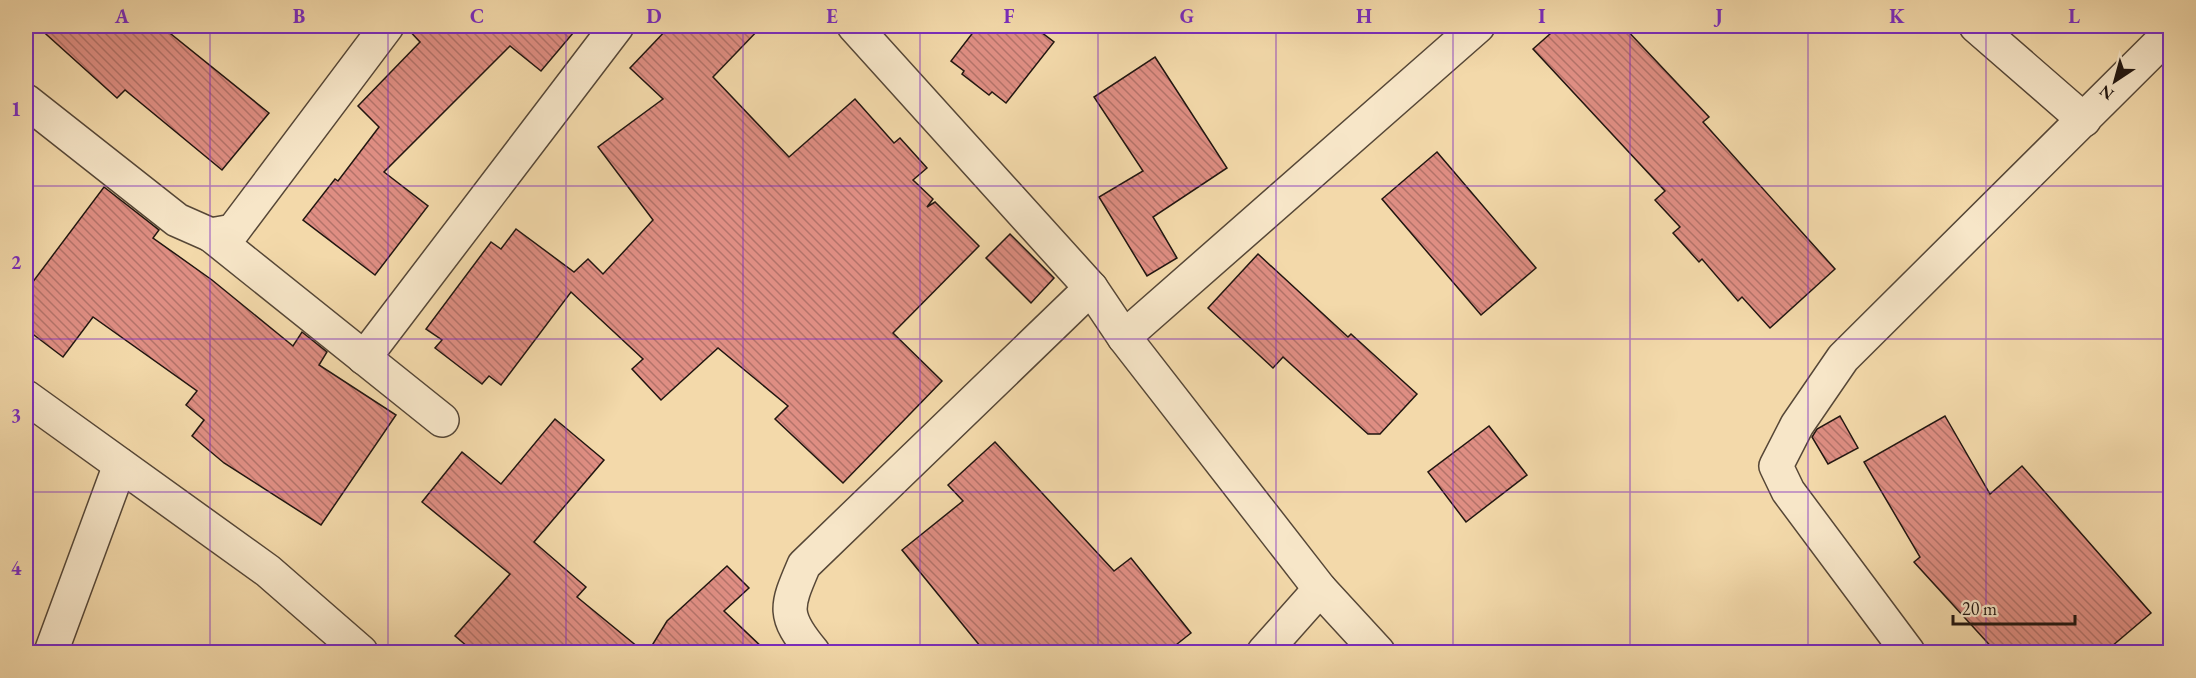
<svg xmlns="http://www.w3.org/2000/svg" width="2196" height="678" font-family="'EB Garamond',serif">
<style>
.building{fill:url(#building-back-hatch);stroke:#211611;stroke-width:1.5}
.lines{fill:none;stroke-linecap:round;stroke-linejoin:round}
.street-casing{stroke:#564737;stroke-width:36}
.street{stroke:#f7e6c8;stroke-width:33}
.grid{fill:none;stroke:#7b2cbf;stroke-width:1.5;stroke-opacity:0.55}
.neatline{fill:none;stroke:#7b2cbf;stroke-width:2}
.grid-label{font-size:20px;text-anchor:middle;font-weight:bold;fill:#7b2cbf}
</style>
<defs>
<pattern id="building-back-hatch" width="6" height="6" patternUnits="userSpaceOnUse" patternTransform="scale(1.5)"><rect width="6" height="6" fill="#df8e83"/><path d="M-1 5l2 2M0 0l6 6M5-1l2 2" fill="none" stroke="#b4736a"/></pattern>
</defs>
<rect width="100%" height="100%" fill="#f3d9aa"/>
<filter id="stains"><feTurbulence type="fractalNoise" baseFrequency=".00333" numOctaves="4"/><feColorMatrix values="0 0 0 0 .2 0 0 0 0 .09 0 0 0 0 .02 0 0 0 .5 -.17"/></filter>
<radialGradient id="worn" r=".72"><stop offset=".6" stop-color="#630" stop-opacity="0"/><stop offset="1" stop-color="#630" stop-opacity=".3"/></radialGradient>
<g class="building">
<path d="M 37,26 L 161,26 L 269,113 L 222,170 L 125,90 L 117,98 Z"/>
<path d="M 405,26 L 579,26 L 541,71 L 510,46 L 384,172 L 428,206 L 375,275 L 303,220 L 335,179 L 338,181 L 379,127 L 358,106 L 420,42 Z"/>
<path d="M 670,26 L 762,26 L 713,77 L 789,157 L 855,99 L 894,143 L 900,138 L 927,168 L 913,180 L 933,199 L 927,207 L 935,202 L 979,246 L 893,333 L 942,381 L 843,483 L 775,419 L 788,406 L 718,348 L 661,400 L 632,369 L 643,359 L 571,292 L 501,385 L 489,376 L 482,384 L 435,348 L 442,340 L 426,329 L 491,242 L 501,249 L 516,229 L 574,272 L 588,259 L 603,274 L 653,220 L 598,147 L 663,99 L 630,68 Z"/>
<path d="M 978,26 L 1033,26 L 1054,42 L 1006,103 L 992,92 L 989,95 L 962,74 L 964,71 L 951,61 Z"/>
<path d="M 1559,26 L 1623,26 L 1709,117 L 1703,122 L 1835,269 L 1770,328 L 1742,297 L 1738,301 L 1702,259 L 1699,262 L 1673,233 L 1680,227 L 1655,200 L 1665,191 L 1533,49 Z"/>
<path d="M 1155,57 L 1227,168 L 1153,217 L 1177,258 L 1147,276 L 1099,197 L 1143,171 L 1094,97 Z"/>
<path d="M 1437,152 L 1536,268 L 1481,315 L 1382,199 Z"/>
<path d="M 104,187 L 159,230 L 153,238 L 212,280 L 293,346 L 302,332 L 327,352 L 319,365 L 396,415 L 321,525 L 224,463 L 192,436 L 204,420 L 186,405 L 197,391 L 93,317 L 63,357 L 26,329 L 26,291 Z"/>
<path d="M 1010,234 L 1054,278 L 1031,303 L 986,258 Z"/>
<path d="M 1258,254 L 1348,337 L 1351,334 L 1417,394 L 1380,434 L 1368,434 L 1283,357 L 1273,368 L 1208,308 Z"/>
<path d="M 1840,416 L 1858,448 L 1828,464 L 1812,437 L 1817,429 Z"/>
<path d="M 1945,416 L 1990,494 L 2022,466 L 2151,613 L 2105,652 L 1996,652 L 1914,562 L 1920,557 L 1864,462 Z"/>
<path d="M 555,419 L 604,460 L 534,542 L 586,587 L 577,597 L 644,652 L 474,652 L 455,636 L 510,574 L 422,502 L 462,452 L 501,484 Z"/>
<path d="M 1489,426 L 1527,475 L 1466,522 L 1428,472 Z"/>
<path d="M 995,442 L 1114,571 L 1131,558 L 1191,633 L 1167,652 L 985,652 L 902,550 L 963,501 L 948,485 Z"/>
<path d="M 727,566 L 749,588 L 724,611 L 767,652 L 648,652 L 667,621 Z"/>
</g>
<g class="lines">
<defs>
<g id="street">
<path d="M 854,26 L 1091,288 L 1124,337 L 1320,589 L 1378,652"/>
<path d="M 1976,26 L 2084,120"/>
<path d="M 26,101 L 177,220 L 211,235 L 233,231 L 387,26"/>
<path d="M 211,235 L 442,420"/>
<path d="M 1124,337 L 1478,26"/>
<path d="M 364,358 L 617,26"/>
<path d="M 26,397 L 268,571 L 361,652"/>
<path d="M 51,652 L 120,465"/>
<path d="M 813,652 C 782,615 786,607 804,565 L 1091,288"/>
<path d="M 1264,652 L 1320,589"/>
<path d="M 1908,652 L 1788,491 L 1776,466 L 1797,425 L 1843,358 L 2170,33"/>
</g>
</defs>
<use href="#street" class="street-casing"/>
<use href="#street" class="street"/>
</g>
<path class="grid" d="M 210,26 L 210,652M 388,26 L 388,652M 566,26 L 566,652M 743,26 L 743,652M 920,26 L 920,652M 1098,26 L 1098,652M 1276,26 L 1276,652M 1453,26 L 1453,652M 1630,26 L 1630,652M 1808,26 L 1808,652M 1986,26 L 1986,652M 26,186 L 2170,186M 26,339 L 2170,339M 26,492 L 2170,492"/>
<rect width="2196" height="678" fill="none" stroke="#f3d9aa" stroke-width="66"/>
<g transform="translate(2115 81) rotate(216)" stroke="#f7e6c8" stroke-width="4.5" paint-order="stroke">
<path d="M0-4.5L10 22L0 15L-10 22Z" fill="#211611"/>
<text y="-9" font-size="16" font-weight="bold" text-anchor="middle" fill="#211611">N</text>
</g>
<path d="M1953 615v9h122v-9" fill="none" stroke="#211611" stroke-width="3"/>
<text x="1962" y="615" font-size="18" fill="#211611" stroke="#f7e6c8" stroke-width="4.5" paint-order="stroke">20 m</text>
<rect x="33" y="33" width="2130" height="612" class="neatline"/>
<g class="grid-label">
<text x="122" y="23">A</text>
<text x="299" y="23">B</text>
<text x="477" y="23">C</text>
<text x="654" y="23">D</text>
<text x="832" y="23">E</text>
<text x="1009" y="23">F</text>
<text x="1187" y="23">G</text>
<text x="1364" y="23">H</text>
<text x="1542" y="23">I</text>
<text x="1719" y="23">J</text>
<text x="1897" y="23">K</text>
<text x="2074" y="23">L</text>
<text x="16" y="116">1</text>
<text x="16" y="269">2</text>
<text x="16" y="422">3</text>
<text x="16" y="575">4</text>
</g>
<rect width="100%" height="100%" filter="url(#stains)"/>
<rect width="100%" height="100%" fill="url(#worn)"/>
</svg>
